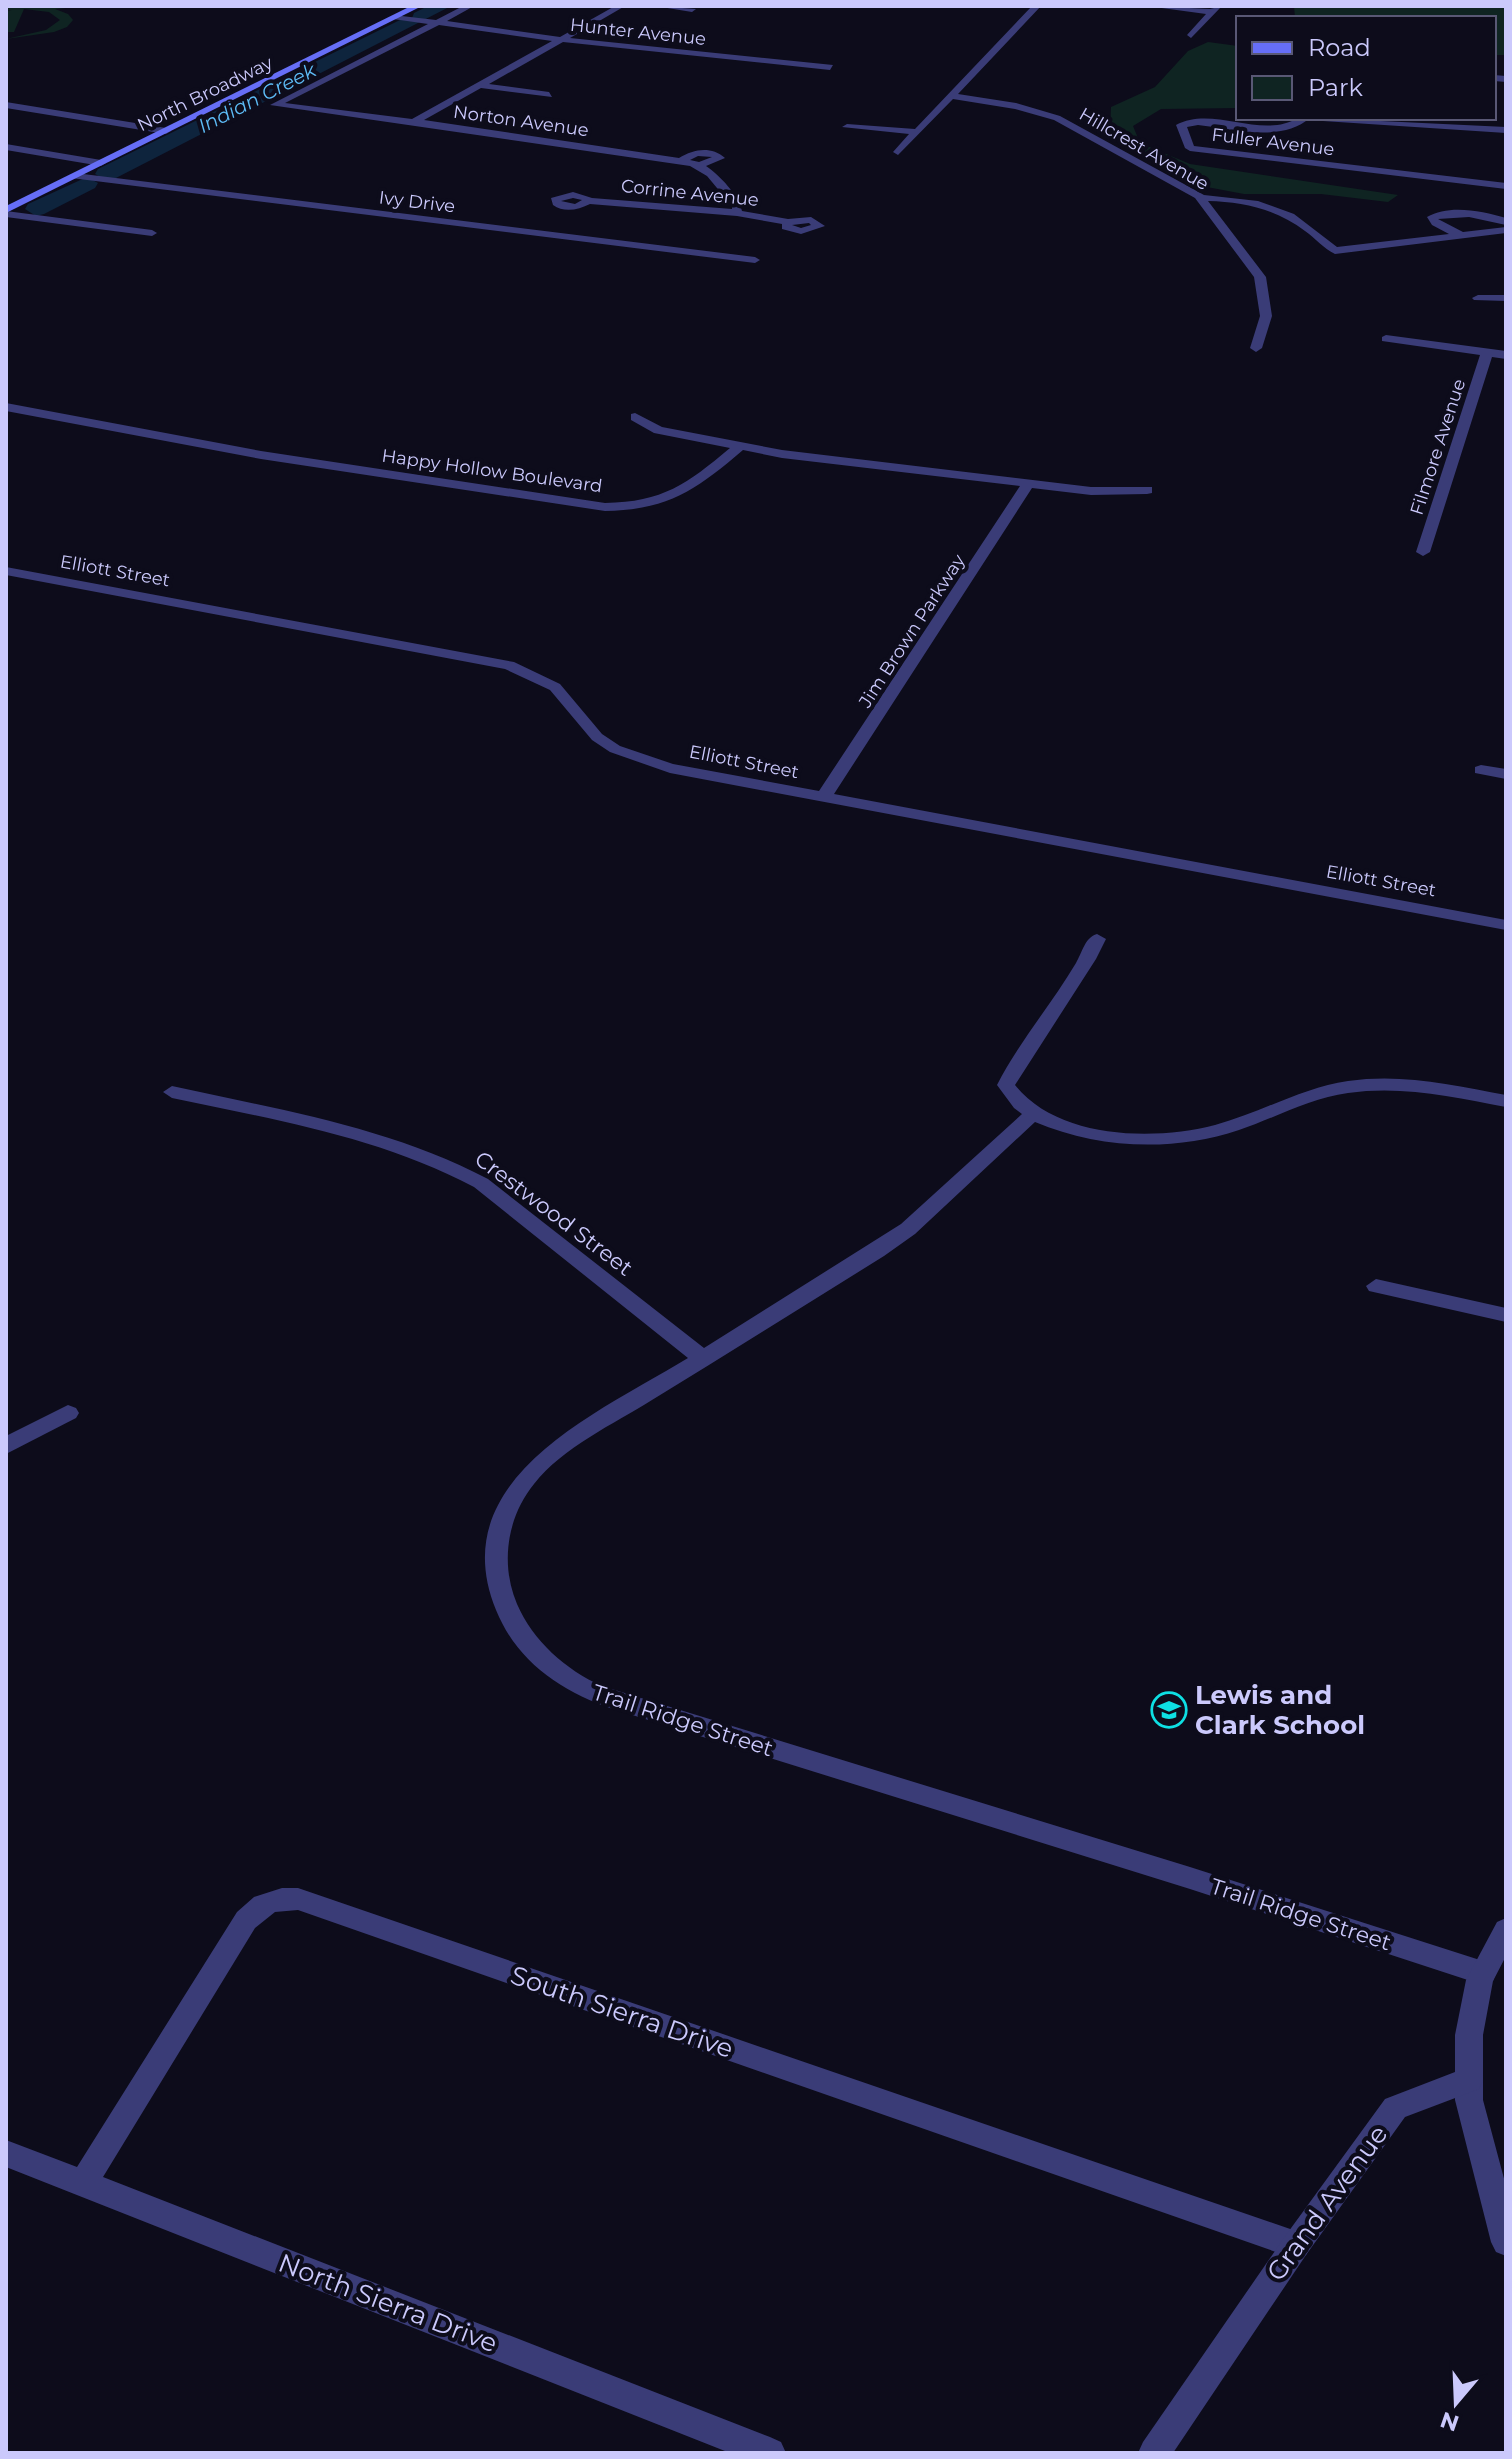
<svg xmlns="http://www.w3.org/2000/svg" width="1512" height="2459" font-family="Montserrat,sans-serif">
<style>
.green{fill:#0f2422}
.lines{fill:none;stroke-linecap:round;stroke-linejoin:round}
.river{fill:#0e243d;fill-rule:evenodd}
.minor{fill:#3a3c77;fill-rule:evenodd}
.tertiary{fill:#3a3c77;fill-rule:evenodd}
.secondary{fill:#666ef6;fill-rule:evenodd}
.labels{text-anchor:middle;stroke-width:8;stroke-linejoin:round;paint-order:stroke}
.far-street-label{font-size:18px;fill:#cbc9fc;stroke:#0d0c1b}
.far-water-label{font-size:20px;font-style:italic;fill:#5dbbf5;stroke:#0d0c1b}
.street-label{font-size:22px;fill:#cbc9fc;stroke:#0d0c1b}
.near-poi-label{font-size:26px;font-weight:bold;fill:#cbc9fc;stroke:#0d0c1b;text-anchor:start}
.near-street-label{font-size:26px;fill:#cbc9fc;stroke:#0d0c1b}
</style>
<rect width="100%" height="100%" fill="#0d0c1b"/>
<g class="green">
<path d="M 87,6 L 55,9 L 68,14 L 73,20 L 67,27 L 54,32 L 6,39 L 46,30 L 60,20 L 49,12 L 24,9 L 14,32 L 6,32 L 6,11 L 12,10 L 6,10 L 6,7 Z"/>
<path d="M 1294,6 L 1506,6 L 1506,55 L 1494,55 L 1494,18 L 1295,18 Z"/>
<path d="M 1208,42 L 1238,46 L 1238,108 L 1161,109 L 1133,126 L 1140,143 L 1190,164 L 1398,195 L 1388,202 L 1321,194 L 1244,194 L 1191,184 L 1110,135 L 1111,107 L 1155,87 L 1188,51 Z"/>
</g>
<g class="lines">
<g class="river">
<path d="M 428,6 L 451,6 L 114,179 L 106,180 L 95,174 L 98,169 L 402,19 L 412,18 L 414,13 Z"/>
<path d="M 87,177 L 98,183 L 95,188 L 44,214 L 36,216 L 25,209 L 28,204 Z"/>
</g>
<g class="minor">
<path d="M 463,6 L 474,6 L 447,21 L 560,37 L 615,6 L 625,6 L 570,38 L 833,65 L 830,70 L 563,42 L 489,84 L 549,92 L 552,97 L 481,88 L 424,120 L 679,158 C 694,149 711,146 725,158 L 706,166 C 719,175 739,195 742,211 L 788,219 L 811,217 L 825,226 L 801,234 L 782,229 L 782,224 L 737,216 L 590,204 C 578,210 564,213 553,205 L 551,198 L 573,192 L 592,198 L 732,209 L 732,206 L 707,176 L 690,166 L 270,105 L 428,24 L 393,19 L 393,15 L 436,20 ZM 439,25 L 552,41 L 412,119 L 285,103 ZM 698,156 L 712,157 L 699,162 L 690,160 ZM 573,198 L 582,200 L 575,204 L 561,201 ZM 809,223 L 811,225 L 801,228 L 792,225 Z"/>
<path d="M 655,6 L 696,9 L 692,12 Z"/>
<path d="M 1032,6 L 1041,6 L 958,94 L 1016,103 L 1060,116 L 1204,195 L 1258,201 L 1294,214 L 1337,247 L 1449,234 L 1432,225 L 1427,217 C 1449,204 1482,211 1506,218 L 1506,225 L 1469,217 L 1438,219 L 1463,232 L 1506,227 L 1506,233 L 1335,254 C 1324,249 1315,238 1305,231 C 1276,209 1243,202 1208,201 L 1266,277 L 1272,316 L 1262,348 L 1256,352 L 1250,348 L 1260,316 L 1254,277 L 1195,198 L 1054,120 L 1015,109 L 953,99 L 898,155 L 893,152 L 909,134 L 842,127 L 847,124 L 915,129 Z"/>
<path d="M 1147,6 L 1210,9 L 1222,6 L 1191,38 L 1187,35 L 1206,14 Z"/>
<path d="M 1494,75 L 1506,76 L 1506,82 L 1494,81 Z"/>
<path d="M 6,102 L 166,128 L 171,131 L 166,134 L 6,108 Z"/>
<path d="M 1298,118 L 1310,118 C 1280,143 1234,129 1198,125 L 1187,127 L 1194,146 L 1506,183 L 1506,189 L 1190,151 L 1185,148 L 1176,125 C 1213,105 1261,140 1298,118 Z"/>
<path d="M 1318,118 L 1506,127 L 1506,133 L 1323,121 Z"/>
<path d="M 6,144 L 101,160 L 106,163 L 101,166 L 6,150 Z"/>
<path d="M 75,173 L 755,257 L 760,260 L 755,263 L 71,178 L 70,176 Z"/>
<path d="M 6,211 L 152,230 L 157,233 L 152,236 L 6,217 Z"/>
<path d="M 1478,295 L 1506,295 L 1506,301 L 1474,300 L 1472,298 Z"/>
<path d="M 1386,335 L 1506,351 L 1506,359 L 1492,357 L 1430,552 L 1423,556 L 1416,552 L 1480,355 L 1382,341 L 1382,337 Z"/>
<path d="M 6,403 L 261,451 L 605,503 C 663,502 687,484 730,448 L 654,433 L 631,420 L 631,414 L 635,413 L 662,427 L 782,450 L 1091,487 L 1152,487 L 1152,493 L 1147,494 L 1091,495 L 1032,488 L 834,794 L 1506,920 L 1506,930 L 670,773 L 610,752 L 592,740 L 550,690 L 505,669 L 6,575 L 6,567 L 514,662 L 560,684 L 602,734 L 620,746 L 673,764 L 819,791 L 1020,486 L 782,458 L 743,450 C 696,490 668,510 605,511 L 261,459 L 6,411 Z"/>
<path d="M 1481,765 L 1506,769 L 1506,779 L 1475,773 L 1475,767 Z"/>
<path d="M 1097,934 L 1106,939 L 1096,959 L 1015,1085 C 1058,1139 1153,1141 1215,1125 C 1260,1113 1301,1088 1348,1081 C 1401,1073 1454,1085 1506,1095 L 1506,1107 C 1455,1097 1401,1085 1348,1093 C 1310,1098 1275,1118 1239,1130 C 1173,1152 1099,1149 1035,1122 L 915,1234 L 884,1256 C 807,1304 730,1352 652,1400 C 614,1424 563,1447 534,1484 C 507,1517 500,1564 517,1604 C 533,1641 566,1670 602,1686 L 1190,1867 L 1483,1961 L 1493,1965 L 1496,1973 L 1493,1981 L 1483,1985 L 1190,1889 L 613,1709 C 562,1692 517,1662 496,1610 C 442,1478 598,1413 688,1358 L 474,1187 C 379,1137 276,1120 172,1098 L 163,1092 L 172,1086 C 280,1110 389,1127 488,1179 L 704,1348 L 901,1224 L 1022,1114 L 1014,1108 L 997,1085 C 1019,1042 1051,1005 1076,963 C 1082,953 1085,937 1097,934 Z"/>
<path d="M 1376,1279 L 1506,1308 L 1506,1322 L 1369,1291 L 1366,1286 Z"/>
<path d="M 68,1405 L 76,1408 L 79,1413 L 76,1418 L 6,1454 L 6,1436 Z"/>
<path d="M 282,1888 L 298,1888 L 1296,2231 L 1306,2235 L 1311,2245 L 1306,2255 L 1296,2259 L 298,1910 L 275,1912 L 255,1928 L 103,2177 L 770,2437 L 781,2442 L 786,2453 L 730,2453 L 6,2167 L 6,2140 L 77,2167 L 237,1912 L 254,1897 Z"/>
<path d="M 1469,2067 L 1479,2071 L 1483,2080 L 1483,2100 L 1506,2186 L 1506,2256 L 1496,2252 L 1491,2242 L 1455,2100 L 1455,2080 L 1459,2071 Z"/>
</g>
<path class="tertiary" d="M 1506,1918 L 1506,1956 L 1493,1981 L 1483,2035 L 1483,2080 L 1479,2089 L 1405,2117 L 1306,2255 L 1173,2453 L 1138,2453 L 1143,2442 L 1286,2235 L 1385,2099 L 1455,2072 L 1455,2035 L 1466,1980 L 1497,1922 Z"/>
<path class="secondary" d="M 411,6 L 422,6 L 6,213 L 6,206 Z"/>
</g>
<defs>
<symbol id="school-ring" viewBox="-11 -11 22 22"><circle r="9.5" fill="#0d0c1b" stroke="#0edfe3" stroke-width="1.5"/><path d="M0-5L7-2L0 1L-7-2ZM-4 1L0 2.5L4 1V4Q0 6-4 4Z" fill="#0edfe3"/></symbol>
</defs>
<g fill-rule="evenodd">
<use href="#school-ring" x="1149" y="1690" width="40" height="40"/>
</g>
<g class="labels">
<g class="far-street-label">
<text transform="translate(638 32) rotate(6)" y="6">Hunter Avenue</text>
<text transform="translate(205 94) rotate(-26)" y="6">North Broadway</text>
<text transform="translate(521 121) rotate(8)" y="6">Norton Avenue</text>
<text transform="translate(1273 142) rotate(7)" y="6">Fuller Avenue</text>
<text transform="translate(1144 149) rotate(30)" y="6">Hillcrest Avenue</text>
<text transform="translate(690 193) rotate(6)" y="6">Corrine Avenue</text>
<text transform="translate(417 202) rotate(7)" y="6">Ivy Drive</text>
<text transform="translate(1438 447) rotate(-72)" y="6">Filmore Avenue</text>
<text transform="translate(492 471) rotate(8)" y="6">Happy Hollow Boulevard</text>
<text transform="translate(115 571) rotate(10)" y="6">Elliott Street</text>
<text transform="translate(912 631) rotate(-57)" y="6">Jim Brown Parkway</text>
<text transform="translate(744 762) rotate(11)" y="6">Elliott Street</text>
<text transform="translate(1381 881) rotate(10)" y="6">Elliott Street</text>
</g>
<g class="far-water-label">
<text transform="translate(257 98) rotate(-27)" y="7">Indian Creek</text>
</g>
<g class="street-label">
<text transform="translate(554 1213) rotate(37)" y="8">Crestwood Street</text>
<text transform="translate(683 1720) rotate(18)" y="8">Trail Ridge Street</text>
<text transform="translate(1301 1914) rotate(18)" y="8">Trail Ridge Street</text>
</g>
<g class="near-poi-label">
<text x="1195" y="1704">Lewis and<tspan x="1195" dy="30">Clark School</tspan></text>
</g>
<g class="near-street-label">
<text transform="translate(622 2012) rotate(19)" y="9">South Sierra Drive</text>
<text transform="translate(1327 2203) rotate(-54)" y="9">Grand Avenue</text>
<text transform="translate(388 2303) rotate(21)" y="9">North Sierra Drive</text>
</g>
</g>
<rect width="1512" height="2459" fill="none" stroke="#cbc9fc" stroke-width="16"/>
<rect x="1236" y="16" width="260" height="104" fill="#0d0c1b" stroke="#595875" stroke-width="2"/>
<rect x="1252" y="42" width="40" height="12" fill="#666ef6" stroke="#595875" stroke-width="2"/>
<text x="1308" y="56" font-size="24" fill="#cbc9fc">Road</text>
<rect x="1252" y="76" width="40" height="24" fill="#0f2422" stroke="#595875" stroke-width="2"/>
<text x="1308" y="96" font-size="24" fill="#cbc9fc">Park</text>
<g transform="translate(1456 2403) rotate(199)" stroke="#0d0c1b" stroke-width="6" paint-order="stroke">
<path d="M0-6L14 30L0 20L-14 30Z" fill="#cbc9fc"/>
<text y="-12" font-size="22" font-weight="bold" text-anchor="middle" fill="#cbc9fc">N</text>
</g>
</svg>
